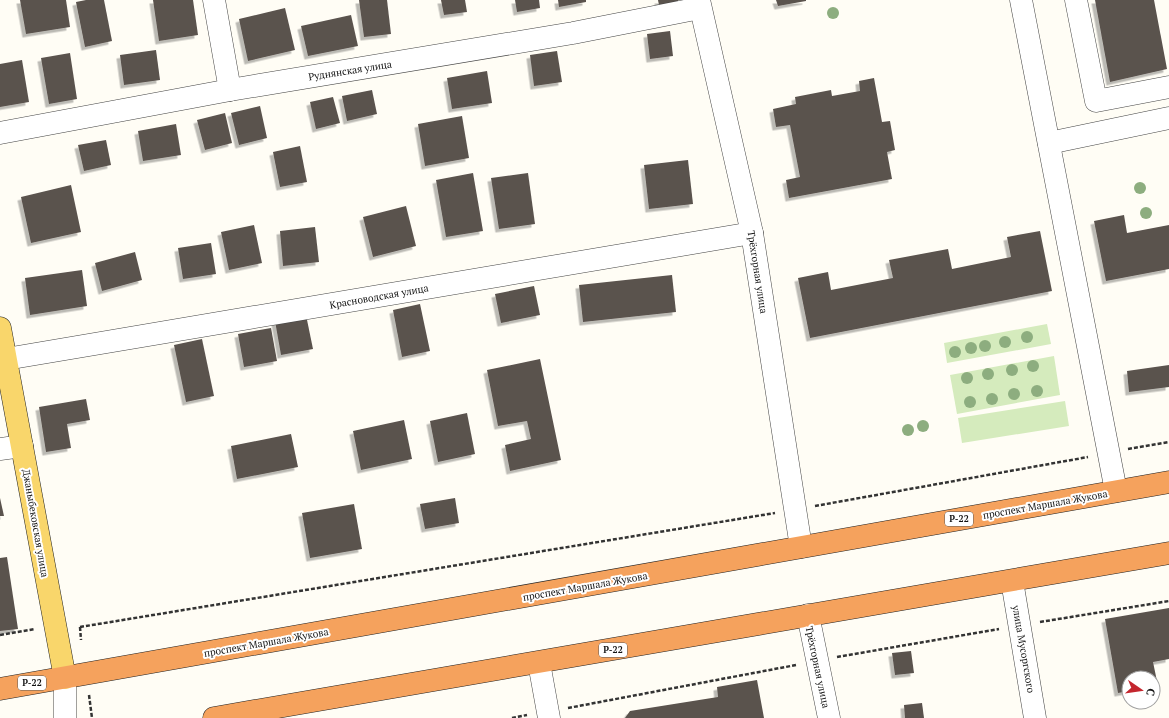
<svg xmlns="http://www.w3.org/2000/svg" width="1169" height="718" font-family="'PT Serif',serif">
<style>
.green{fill:#d5ebbd}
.building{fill:#5a524d;filter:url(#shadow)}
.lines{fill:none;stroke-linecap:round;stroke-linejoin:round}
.minor-casing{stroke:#444;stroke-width:23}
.major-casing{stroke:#222;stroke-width:23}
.highway-casing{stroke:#222;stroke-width:23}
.path{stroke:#333;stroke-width:2.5;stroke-dasharray:4 2;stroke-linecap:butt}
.minor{stroke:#fff;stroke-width:22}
.major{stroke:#f9d66b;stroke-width:22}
.highway{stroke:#f5a25d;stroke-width:22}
.tree{fill:#8dad7f}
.labels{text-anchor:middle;stroke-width:4;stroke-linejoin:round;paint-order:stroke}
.shield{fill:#fff;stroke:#585858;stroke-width:1}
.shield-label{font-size:9px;font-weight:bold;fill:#111}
.street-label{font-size:10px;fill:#111;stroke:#fff}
</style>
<defs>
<filter id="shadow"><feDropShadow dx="-3.5" dy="3.5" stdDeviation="0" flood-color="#0004"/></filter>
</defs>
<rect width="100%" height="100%" fill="#fffdf5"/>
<g class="green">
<path d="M 1047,324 L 1051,344 L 947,363 L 944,343 Z"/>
<path d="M 1054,356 L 1060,395 L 957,414 L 950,375 Z"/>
<path d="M 1065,401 L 1069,426 L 962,443 L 958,418 Z"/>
</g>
<g class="building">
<path d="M 20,0 L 66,0 L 70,27 L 26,34 Z"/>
<path d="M 86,0 L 104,0 L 112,41 L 85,47 L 76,2 Z"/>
<path d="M 153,0 L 193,0 L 198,35 L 159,41 Z"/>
<path d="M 359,0 L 387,0 L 391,34 L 364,37 Z"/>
<path d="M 441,0 L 465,0 L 467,12 L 444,15 Z"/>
<path d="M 515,0 L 539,0 L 540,8 L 517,12 Z"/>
<path d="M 558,0 L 586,0 L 586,2 L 559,7 Z"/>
<path d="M 658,0 L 678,0 L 679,2 L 659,5 Z"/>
<path d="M 776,0 L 806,0 L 806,1 L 778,6 Z"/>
<path d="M 1095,0 L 1154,0 L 1167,69 L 1110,82 Z"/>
<path d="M 285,8 L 295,50 L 248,61 L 239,19 Z"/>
<path d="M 351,15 L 358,46 L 308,56 L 301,26 Z"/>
<path d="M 670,31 L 673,56 L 650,59 L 647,34 Z"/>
<path d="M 156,50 L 160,80 L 124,85 L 120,55 Z"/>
<path d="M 557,51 L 562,82 L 534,86 L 530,55 Z"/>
<path d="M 70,53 L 77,99 L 49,104 L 41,58 Z"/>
<path d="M 22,60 L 29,102 L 0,107 L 0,64 Z"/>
<path d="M 487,71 L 492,103 L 452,109 L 447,78 Z"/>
<path d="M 874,78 L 882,122 L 890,121 L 895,150 L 887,152 L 892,179 L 789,198 L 786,180 L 800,177 L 790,125 L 776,127 L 773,109 L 796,104 L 795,97 L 831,90 L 832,96 L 860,91 L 859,81 Z"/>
<path d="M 372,90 L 377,114 L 347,121 L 342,96 Z"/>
<path d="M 333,97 L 340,123 L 316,129 L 310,102 Z"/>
<path d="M 260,106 L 267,138 L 239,145 L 231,113 Z"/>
<path d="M 225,113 L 232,143 L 205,150 L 197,120 Z"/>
<path d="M 462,116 L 469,158 L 425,166 L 418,124 Z"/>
<path d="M 176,124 L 181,155 L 143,161 L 138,131 Z"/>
<path d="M 106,140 L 111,165 L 84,171 L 78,145 Z"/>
<path d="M 300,146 L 307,182 L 280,187 L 273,152 Z"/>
<path d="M 688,160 L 693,204 L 649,209 L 644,165 Z"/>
<path d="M 473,173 L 483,231 L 446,237 L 436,180 Z"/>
<path d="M 528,173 L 535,224 L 499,229 L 491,178 Z"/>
<path d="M 71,185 L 81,232 L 31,243 L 21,197 Z"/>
<path d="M 406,206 L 416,246 L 373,257 L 363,217 Z"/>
<path d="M 1124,215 L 1127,233 L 1169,225 L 1169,269 L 1106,281 L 1094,221 Z"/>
<path d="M 254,225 L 262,263 L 229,270 L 221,232 Z"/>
<path d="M 315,227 L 319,262 L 283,266 L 280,231 Z"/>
<path d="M 1040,231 L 1052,291 L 810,338 L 798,278 L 828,272 L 831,290 L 893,278 L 889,260 L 948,249 L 952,269 L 1011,257 L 1007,237 Z"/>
<path d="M 211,243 L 216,274 L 183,279 L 178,248 Z"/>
<path d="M 135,252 L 142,280 L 102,291 L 95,263 Z"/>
<path d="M 82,270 L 87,306 L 30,315 L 25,278 Z"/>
<path d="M 672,275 L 676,312 L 583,322 L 579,285 Z"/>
<path d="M 534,286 L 540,315 L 501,323 L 495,294 Z"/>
<path d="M 420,304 L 430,351 L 402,357 L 393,310 Z"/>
<path d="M 306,315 L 313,349 L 281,355 L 275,321 Z"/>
<path d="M 271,328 L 277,361 L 244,367 L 238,334 Z"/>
<path d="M 202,339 L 214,396 L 186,402 L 174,345 Z"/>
<path d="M 540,359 L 561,460 L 510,471 L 505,445 L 531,439 L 527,421 L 498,426 L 487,370 Z"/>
<path d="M 1169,365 L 1169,387 L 1129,392 L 1127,371 Z"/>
<path d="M 86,399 L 90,420 L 67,424 L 71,448 L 46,452 L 39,407 Z"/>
<path d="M 467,413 L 475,454 L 438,462 L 430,421 Z"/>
<path d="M 404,420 L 412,459 L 361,470 L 353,431 Z"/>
<path d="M 291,434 L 298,467 L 237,479 L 231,446 Z"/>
<path d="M 0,498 L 4,516 L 0,516 Z"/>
<path d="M 455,498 L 459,523 L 425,529 L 420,504 Z"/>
<path d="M 354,504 L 362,549 L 310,558 L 302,513 Z"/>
<path d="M 7,557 L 18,629 L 0,631 L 0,558 Z"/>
<path d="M 1169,608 L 1169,659 L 1153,662 L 1158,686 L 1153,687 L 1153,678 L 1129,678 L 1129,691 L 1118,693 L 1105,619 Z"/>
<path d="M 911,651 L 914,673 L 895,675 L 892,653 Z"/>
<path d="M 757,680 L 764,718 L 625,718 L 630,711 L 718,697 L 717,687 Z"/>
<path d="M 922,703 L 924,718 L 905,718 L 904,705 Z"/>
</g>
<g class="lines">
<defs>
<g id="minor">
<path d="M 214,0 L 230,90"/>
<path d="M 699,0 L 752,233 L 801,547"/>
<path d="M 1021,0 L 1116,491"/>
<path d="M 1076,0 L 1096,101 L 1169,87"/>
<path d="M 0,133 L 230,90 L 573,33 L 700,8"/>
<path d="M 1049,143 L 1169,118"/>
<path d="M 6,359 L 752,233"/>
<path d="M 0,449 L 22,446"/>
<path d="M 1012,581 L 1035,718"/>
<path d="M 808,615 L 829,718"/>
<path d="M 539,663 L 549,718"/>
<path d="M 65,678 L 65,718"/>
</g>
<path id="major" d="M 0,328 L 65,678"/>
<g id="highway">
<path d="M 0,689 L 1169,482"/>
<path d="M 214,718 L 1169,553"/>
</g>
</defs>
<use href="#minor" class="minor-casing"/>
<use href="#major" class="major-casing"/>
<use href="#highway" class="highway-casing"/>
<g class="path">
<path d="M 1128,449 L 1169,442"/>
<path d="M 815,506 L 1088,457"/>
<path d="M 1040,622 L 1169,601"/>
<path d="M 80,627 L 775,513"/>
<path d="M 80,627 L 81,640"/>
<path d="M 0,635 L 35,629"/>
<path d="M 837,657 L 999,629"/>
<path d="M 89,695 L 92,718"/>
<path d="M 568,708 L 796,665"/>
<path d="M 512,718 L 527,715"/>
</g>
<use href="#minor" class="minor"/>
<use href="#major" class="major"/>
<use href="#highway" class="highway"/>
</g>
<g class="tree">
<circle cx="833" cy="13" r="6"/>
<circle cx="1140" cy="188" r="6"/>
<circle cx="1146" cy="213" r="6"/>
<circle cx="1027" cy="337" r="6"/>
<circle cx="1005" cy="342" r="6"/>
<circle cx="985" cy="346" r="6"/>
<circle cx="971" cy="348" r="6"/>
<circle cx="955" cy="352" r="6"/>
<circle cx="1033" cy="366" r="6"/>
<circle cx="1012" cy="370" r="6"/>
<circle cx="988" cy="374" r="6"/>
<circle cx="967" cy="378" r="6"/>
<circle cx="1037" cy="391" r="6"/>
<circle cx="1014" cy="394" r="6"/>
<circle cx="992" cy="399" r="6"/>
<circle cx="970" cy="402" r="6"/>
<circle cx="923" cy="426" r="6"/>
<circle cx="908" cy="430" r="6"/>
</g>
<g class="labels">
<g class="shield">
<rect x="945" y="512" width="28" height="14" rx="3"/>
<rect x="599" y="643" width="28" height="14" rx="3"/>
<rect x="18" y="676" width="28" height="14" rx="3"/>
</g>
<g class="shield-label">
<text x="959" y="522">Р-22</text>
<text x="613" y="653">Р-22</text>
<text x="32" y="686">Р-22</text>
</g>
<g class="street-label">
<text transform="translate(350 70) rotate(-9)" y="4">Руднянская улица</text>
<text transform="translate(758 272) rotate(81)" y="4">Трёхгорная улица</text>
<text transform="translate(379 296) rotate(-10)" y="4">Красноводская улица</text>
<text transform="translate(1045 504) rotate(-10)" y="4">проспект Маршала Жукова</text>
<text transform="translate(36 523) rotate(80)" y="4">Джаныбековская улица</text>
<text transform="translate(585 586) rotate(-10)" y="4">проспект Маршала Жукова</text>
<text transform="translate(266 642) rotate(-10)" y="4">проспект Маршала Жукова</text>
<text transform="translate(1024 649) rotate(80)" y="4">улица Мусоргского</text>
<text transform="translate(818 667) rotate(78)" y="4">Трёхгорная улица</text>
</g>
</g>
<g transform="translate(1141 690) rotate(103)"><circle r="19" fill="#ffffff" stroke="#a0a0a0"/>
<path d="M0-3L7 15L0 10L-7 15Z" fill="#c4262e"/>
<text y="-6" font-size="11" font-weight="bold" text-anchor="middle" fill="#111111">С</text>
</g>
</svg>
